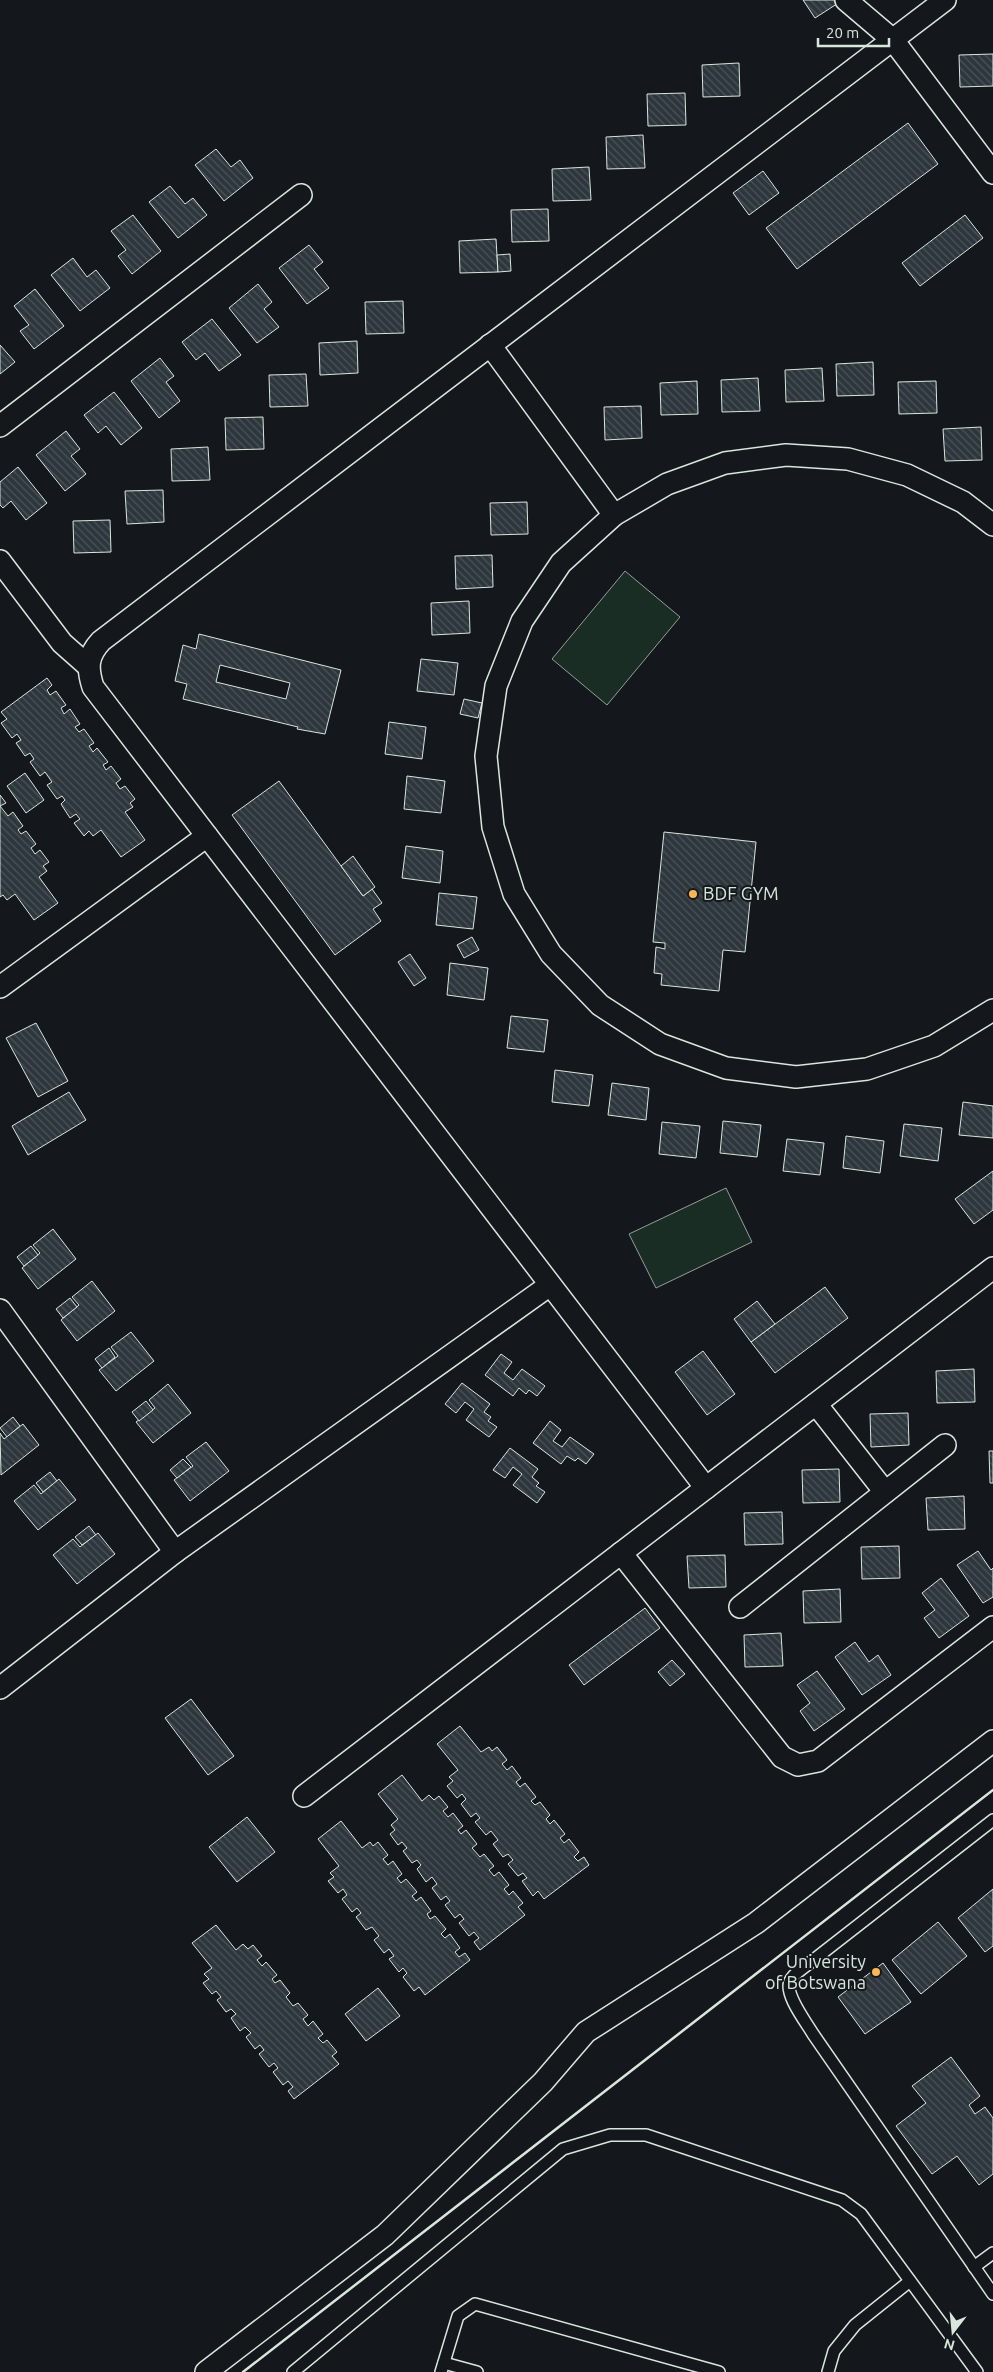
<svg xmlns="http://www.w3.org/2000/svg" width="993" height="2372" font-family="Ubuntu,sans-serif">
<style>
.park{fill:#1a2d24;stroke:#939e99}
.building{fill:url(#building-back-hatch);stroke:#d8e6dc;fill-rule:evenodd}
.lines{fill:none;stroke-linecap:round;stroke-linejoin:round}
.service-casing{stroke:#d8e6dc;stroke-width:14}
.minor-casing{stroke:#d8e6dc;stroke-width:24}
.service{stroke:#14181c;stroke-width:11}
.minor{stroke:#14181c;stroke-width:21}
.wall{stroke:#d8e6dc;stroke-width:2.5}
.poi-dot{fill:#ffb74d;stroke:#14181c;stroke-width:2}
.labels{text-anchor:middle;stroke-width:4;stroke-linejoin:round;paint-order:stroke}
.poi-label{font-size:18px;fill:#d8e6dc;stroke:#14181c;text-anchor:start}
</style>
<defs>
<pattern id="building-back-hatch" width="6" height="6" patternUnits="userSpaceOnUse" patternTransform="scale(1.25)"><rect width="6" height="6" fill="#2c363c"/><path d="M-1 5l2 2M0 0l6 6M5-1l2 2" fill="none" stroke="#4a5358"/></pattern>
</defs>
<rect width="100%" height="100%" fill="#14181c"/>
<g class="park">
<path d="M 625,571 L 680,617 L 607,705 L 552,659 Z"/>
<path d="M 726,1188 L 752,1242 L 656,1288 L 629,1234 Z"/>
</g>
<g class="building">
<path d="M 803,0 L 843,0 L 815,18 Z"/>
<path d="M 993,54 L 993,86 L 960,87 L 959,55 Z"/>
<path d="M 739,63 L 740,96 L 703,97 L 702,65 Z"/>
<path d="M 685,93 L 686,125 L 648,126 L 647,94 Z"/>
<path d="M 908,123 L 938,164 L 797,269 L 766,228 Z"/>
<path d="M 643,135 L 645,168 L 607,169 L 606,137 Z"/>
<path d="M 216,149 L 231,167 L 240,160 L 253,178 L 224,201 L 195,165 Z"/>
<path d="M 589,167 L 591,200 L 553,201 L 552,169 Z"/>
<path d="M 763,171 L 779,193 L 749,215 L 733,193 Z"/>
<path d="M 170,186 L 185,204 L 193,198 L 207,215 L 178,238 L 149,202 Z"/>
<path d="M 548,209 L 549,241 L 512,242 L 511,210 Z"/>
<path d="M 133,215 L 161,251 L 132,274 L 118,256 L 126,250 L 111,231 Z"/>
<path d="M 965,215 L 983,238 L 920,286 L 902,263 Z"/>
<path d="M 496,239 L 498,272 L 460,273 L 459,241 Z"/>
<path d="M 309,245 L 323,262 L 314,269 L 329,288 L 307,304 L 279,268 Z"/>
<path d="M 510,254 L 511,271 L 498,272 L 497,255 Z"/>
<path d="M 73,258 L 87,277 L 96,270 L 110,288 L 80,311 L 51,275 Z"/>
<path d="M 258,284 L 272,302 L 264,309 L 279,327 L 257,343 L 229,308 Z"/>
<path d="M 35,289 L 64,326 L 34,349 L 20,331 L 29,325 L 14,306 Z"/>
<path d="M 403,301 L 404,333 L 366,334 L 365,302 Z"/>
<path d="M 212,319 L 241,355 L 219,371 L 205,353 L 196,360 L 182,342 Z"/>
<path d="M 357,341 L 358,373 L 320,375 L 319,343 Z"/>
<path d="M 0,345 L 15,362 L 0,374 Z"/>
<path d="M 160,358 L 174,376 L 166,382 L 180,401 L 159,418 L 131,381 Z"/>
<path d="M 873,362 L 874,395 L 837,396 L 836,364 Z"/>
<path d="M 822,368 L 824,401 L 786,402 L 785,370 Z"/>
<path d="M 306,374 L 308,406 L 270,407 L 269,375 Z"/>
<path d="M 758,378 L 760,411 L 722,412 L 721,380 Z"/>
<path d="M 697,381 L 698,414 L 661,415 L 660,383 Z"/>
<path d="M 936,381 L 937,413 L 899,414 L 898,382 Z"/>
<path d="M 114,392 L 142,428 L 121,445 L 106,426 L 98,433 L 84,415 Z"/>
<path d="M 641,406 L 642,438 L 605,440 L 604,407 Z"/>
<path d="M 263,417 L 264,449 L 226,450 L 225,418 Z"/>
<path d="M 981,427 L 982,460 L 945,461 L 943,429 Z"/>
<path d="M 66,431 L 80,449 L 71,456 L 86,474 L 65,491 L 36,455 Z"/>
<path d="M 208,447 L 210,480 L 172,481 L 171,449 Z"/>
<path d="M 18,467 L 47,503 L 26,520 L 11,501 L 3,508 L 0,505 L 0,482 Z"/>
<path d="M 163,490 L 164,522 L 127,524 L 125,491 Z"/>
<path d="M 527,502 L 528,534 L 491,535 L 490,503 Z"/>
<path d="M 110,520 L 111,552 L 74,553 L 73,521 Z"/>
<path d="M 492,555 L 493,587 L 456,589 L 455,556 Z"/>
<path d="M 469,601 L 470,633 L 432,635 L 431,603 Z"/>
<path d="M 199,634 L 341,670 L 325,734 L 297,729 L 298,727 L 183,699 L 187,684 L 175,681 L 183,645 L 196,649 ZM 220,665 L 290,683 L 286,699 L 216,682 Z"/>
<path d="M 421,659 L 458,663 L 454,695 L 417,691 Z"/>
<path d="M 47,678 L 52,685 L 47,690 L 50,695 L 56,691 L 66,705 L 61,708 L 64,714 L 70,709 L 80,724 L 75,727 L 79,732 L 84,729 L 94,743 L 89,746 L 93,752 L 97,748 L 108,762 L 103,765 L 106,770 L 111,766 L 121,779 L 116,783 L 120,789 L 125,786 L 135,799 L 130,803 L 133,807 L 125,812 L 145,840 L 121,857 L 101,830 L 93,836 L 89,831 L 84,836 L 74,823 L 80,819 L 76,814 L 70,818 L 61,804 L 65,800 L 62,796 L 57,799 L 47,785 L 52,782 L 45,772 L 40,776 L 30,762 L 34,759 L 30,753 L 25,756 L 16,743 L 21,740 L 17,734 L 12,738 L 1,723 L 7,719 L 1,712 Z"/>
<path d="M 464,699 L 482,703 L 478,718 L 460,714 Z"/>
<path d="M 389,722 L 426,727 L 422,759 L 385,754 Z"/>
<path d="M 25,773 L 44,800 L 26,813 L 7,786 Z"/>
<path d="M 407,776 L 445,781 L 441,813 L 404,809 Z"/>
<path d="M 279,781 L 363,896 L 372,889 L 382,903 L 373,909 L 381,921 L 335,955 L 232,815 Z"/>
<path d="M 0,795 L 6,803 L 0,806 L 8,816 L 13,812 L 23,826 L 18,830 L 21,834 L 26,831 L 36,844 L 31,848 L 35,854 L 40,850 L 49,862 L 43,866 L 47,871 L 39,877 L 58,903 L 34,920 L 15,894 L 7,900 L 3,895 L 0,897 Z"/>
<path d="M 664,832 L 756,842 L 745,952 L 723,950 L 719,991 L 661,985 L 662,974 L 654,973 L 656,947 L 665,949 L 665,943 L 653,942 Z"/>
<path d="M 406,846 L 443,851 L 440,883 L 402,878 Z"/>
<path d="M 353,856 L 375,887 L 363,896 L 341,866 Z"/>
<path d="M 439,893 L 477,897 L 473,929 L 436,925 Z"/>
<path d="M 472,937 L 479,950 L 464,958 L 457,945 Z"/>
<path d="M 410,954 L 426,978 L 414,986 L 398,962 Z"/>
<path d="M 450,963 L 488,968 L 484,1000 L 447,995 Z"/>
<path d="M 511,1016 L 548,1020 L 544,1052 L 507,1048 Z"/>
<path d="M 36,1023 L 68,1081 L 38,1097 L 6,1038 Z"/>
<path d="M 555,1070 L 593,1075 L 589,1106 L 552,1102 Z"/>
<path d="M 612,1083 L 649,1088 L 646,1120 L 608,1115 Z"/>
<path d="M 69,1092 L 86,1120 L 28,1155 L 12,1126 Z"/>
<path d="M 963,1102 L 993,1106 L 993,1138 L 959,1135 Z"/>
<path d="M 723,1121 L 761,1125 L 757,1157 L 720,1153 Z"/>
<path d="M 662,1122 L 700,1126 L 696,1158 L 659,1154 Z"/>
<path d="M 904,1124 L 942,1128 L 938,1161 L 900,1156 Z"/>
<path d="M 846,1136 L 884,1141 L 880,1173 L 843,1168 Z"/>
<path d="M 787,1139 L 824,1143 L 820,1175 L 783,1171 Z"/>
<path d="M 993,1171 L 993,1210 L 974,1224 L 955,1199 Z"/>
<path d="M 53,1229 L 76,1259 L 38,1289 L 22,1268 L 40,1253 L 33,1245 Z"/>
<path d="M 31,1246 L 38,1255 L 24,1266 L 17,1257 Z"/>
<path d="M 92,1281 L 115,1311 L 77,1341 L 61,1320 L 79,1305 L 72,1297 Z"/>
<path d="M 825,1287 L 848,1318 L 775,1373 L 751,1342 Z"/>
<path d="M 70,1298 L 77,1307 L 63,1318 L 56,1309 Z"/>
<path d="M 757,1301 L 775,1324 L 751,1342 L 734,1319 Z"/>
<path d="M 131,1332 L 154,1361 L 116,1391 L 99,1370 L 118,1356 L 111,1347 Z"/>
<path d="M 109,1348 L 115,1357 L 102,1368 L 95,1359 Z"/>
<path d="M 703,1351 L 735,1394 L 707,1415 L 675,1372 Z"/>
<path d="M 501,1354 L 512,1362 L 504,1373 L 513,1380 L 522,1369 L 545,1386 L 537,1396 L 529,1390 L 526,1394 L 519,1388 L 513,1396 L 485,1375 Z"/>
<path d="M 974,1369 L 975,1402 L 937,1403 L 936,1371 Z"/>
<path d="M 462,1383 L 490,1404 L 484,1412 L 491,1417 L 488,1421 L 497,1427 L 489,1437 L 466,1420 L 474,1409 L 465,1402 L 456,1413 L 445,1404 Z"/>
<path d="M 168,1384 L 191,1413 L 153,1443 L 136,1422 L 155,1408 L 149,1400 Z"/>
<path d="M 146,1401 L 153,1410 L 139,1421 L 132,1412 Z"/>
<path d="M 908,1413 L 909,1445 L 871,1447 L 870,1414 Z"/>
<path d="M 13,1417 L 20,1426 L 7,1437 L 0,1428 Z"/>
<path d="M 550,1421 L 561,1430 L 553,1441 L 562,1447 L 570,1437 L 594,1454 L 586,1464 L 578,1458 L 575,1461 L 567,1456 L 561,1464 L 533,1443 Z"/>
<path d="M 23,1424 L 39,1445 L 1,1475 L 0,1433 L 4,1439 Z"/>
<path d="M 206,1442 L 229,1471 L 190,1501 L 174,1480 L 193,1466 L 186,1457 Z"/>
<path d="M 510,1448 L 538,1469 L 532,1477 L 539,1483 L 536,1486 L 545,1492 L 537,1503 L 513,1485 L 522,1474 L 513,1467 L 505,1478 L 493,1470 Z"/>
<path d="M 989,1451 L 993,1451 L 993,1483 L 990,1483 Z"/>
<path d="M 183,1459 L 191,1467 L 177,1478 L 170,1470 Z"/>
<path d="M 839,1469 L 840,1502 L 803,1503 L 802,1470 Z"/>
<path d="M 50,1472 L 57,1481 L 43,1492 L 36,1483 Z"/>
<path d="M 59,1479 L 76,1500 L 38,1530 L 14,1501 L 34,1485 L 41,1494 Z"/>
<path d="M 964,1496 L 965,1529 L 928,1530 L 926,1498 Z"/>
<path d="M 782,1512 L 783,1544 L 745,1545 L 744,1513 Z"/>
<path d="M 89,1526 L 96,1535 L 82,1545 L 75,1537 Z"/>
<path d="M 98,1533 L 115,1554 L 77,1584 L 53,1555 L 73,1539 L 80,1547 Z"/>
<path d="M 899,1546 L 900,1578 L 862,1579 L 861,1547 Z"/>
<path d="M 978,1551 L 991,1570 L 993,1568 L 993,1597 L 983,1603 L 957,1565 Z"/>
<path d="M 725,1555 L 726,1587 L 689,1588 L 687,1556 Z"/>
<path d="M 941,1578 L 969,1616 L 939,1638 L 924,1618 L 935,1610 L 922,1593 Z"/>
<path d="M 840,1589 L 841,1622 L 804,1623 L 803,1591 Z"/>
<path d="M 645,1608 L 660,1628 L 584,1685 L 569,1665 Z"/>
<path d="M 781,1633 L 783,1666 L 745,1667 L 744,1635 Z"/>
<path d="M 855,1642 L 869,1662 L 878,1655 L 891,1675 L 862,1695 L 835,1657 Z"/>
<path d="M 672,1660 L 685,1674 L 670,1686 L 658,1672 Z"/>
<path d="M 817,1671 L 845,1709 L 814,1731 L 800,1711 L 810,1703 L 797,1685 Z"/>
<path d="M 191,1699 L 234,1756 L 208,1775 L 165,1718 Z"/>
<path d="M 460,1726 L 481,1752 L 489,1747 L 492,1751 L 497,1747 L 507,1760 L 502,1764 L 507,1770 L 512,1766 L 521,1778 L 516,1782 L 520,1787 L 525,1783 L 536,1797 L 531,1801 L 535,1805 L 540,1802 L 550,1815 L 546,1819 L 550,1824 L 554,1820 L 565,1834 L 560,1838 L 564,1843 L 569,1839 L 579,1852 L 574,1857 L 578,1861 L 584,1857 L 589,1865 L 544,1899 L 538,1891 L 533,1896 L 522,1881 L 527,1878 L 523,1873 L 518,1876 L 508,1864 L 513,1860 L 508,1854 L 503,1857 L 493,1844 L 498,1840 L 491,1831 L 486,1835 L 475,1822 L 480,1818 L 476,1813 L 471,1817 L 461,1804 L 466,1799 L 462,1794 L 457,1798 L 447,1786 L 453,1781 L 449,1777 L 458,1770 L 437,1744 Z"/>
<path d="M 402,1775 L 422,1801 L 429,1795 L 434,1800 L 439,1796 L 448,1807 L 443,1811 L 448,1817 L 453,1813 L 463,1826 L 458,1830 L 461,1834 L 466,1830 L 477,1844 L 472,1848 L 480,1857 L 484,1854 L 494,1866 L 489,1870 L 494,1876 L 499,1872 L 509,1885 L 504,1889 L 509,1895 L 513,1891 L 523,1903 L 518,1907 L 525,1915 L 480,1950 L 474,1942 L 479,1938 L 474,1932 L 469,1936 L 459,1923 L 464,1919 L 460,1914 L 455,1918 L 445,1905 L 450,1901 L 446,1896 L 441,1900 L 432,1888 L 437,1884 L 432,1877 L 426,1882 L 417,1869 L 421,1865 L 417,1860 L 412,1863 L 403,1851 L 407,1848 L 402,1842 L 398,1845 L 390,1834 L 395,1830 L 391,1825 L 398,1819 L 378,1794 Z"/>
<path d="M 247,1817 L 275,1852 L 237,1882 L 209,1847 Z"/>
<path d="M 341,1821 L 362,1848 L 370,1842 L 373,1846 L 378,1842 L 388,1855 L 383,1859 L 388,1865 L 393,1861 L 402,1874 L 397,1878 L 401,1883 L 406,1879 L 417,1892 L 412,1896 L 416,1901 L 421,1897 L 431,1911 L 427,1914 L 430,1919 L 435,1916 L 446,1929 L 441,1934 L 445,1938 L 450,1934 L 460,1948 L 455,1952 L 459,1957 L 465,1953 L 470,1960 L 425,1995 L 419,1987 L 414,1991 L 403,1977 L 407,1973 L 403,1968 L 399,1972 L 389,1959 L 394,1956 L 389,1949 L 384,1953 L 374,1940 L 379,1936 L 372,1927 L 366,1930 L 356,1917 L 361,1913 L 357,1908 L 352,1912 L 342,1899 L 347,1895 L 343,1889 L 338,1893 L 328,1881 L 334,1877 L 330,1873 L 339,1866 L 318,1839 Z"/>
<path d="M 993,1889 L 993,1946 L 985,1952 L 958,1918 Z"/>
<path d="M 938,1922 L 967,1956 L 921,1994 L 892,1960 Z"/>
<path d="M 216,1925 L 236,1950 L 243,1944 L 248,1949 L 253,1945 L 262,1956 L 257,1960 L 262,1966 L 266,1962 L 277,1975 L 272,1979 L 275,1983 L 280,1980 L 290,1993 L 286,1997 L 293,2006 L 298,2003 L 308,2015 L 303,2019 L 308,2026 L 313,2021 L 323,2034 L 318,2038 L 323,2043 L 327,2040 L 337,2052 L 332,2056 L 339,2064 L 294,2099 L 288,2091 L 293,2087 L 288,2081 L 283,2085 L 273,2072 L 278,2068 L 274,2063 L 269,2067 L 259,2054 L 264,2050 L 260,2045 L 255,2049 L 246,2037 L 251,2033 L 245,2027 L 240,2031 L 231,2018 L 236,2014 L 231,2009 L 226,2012 L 217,2000 L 221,1997 L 216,1991 L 212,1994 L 203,1983 L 209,1979 L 204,1974 L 212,1968 L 192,1943 Z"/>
<path d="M 883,1963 L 911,2002 L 865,2034 L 838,1997 Z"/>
<path d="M 378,1988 L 400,2016 L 366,2041 L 345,2014 Z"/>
<path d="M 951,2057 L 980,2096 L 969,2105 L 975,2114 L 985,2107 L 993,2118 L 993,2174 L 979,2185 L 957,2156 L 932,2174 L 896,2126 L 926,2103 L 912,2086 Z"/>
</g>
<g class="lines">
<defs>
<g id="service">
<path d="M 993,1820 L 798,1972 C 795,1974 792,1977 790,1981 C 784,1994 806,2022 813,2034 L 993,2294"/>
<path d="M 974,2267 L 993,2253"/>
<path d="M 444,2363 L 477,2372"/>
<path d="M 293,2372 L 563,2149 L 610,2135 L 646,2135 L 842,2200 L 861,2214 L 977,2372"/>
<path d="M 441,2372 L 458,2316 L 475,2304 L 719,2372"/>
<path d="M 828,2372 L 834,2351 L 855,2325 L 910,2281"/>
</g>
<g id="minor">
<path d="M 846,0 L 893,40 L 993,173"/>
<path d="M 490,345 L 614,515"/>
<path d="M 0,426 L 301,195"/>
<path d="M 993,525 L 963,502 L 907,475 L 848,459 L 786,455 L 725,463 L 667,484 L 614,515 L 561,563 L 522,621 L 496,686 L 486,756 L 493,827 L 514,894 L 551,954 L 600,1005 L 660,1044 L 726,1068 L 796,1077 L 867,1069 L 934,1046 L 993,1010"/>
<path d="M 0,561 L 62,643 L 88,666"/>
<path d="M 0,987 L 207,836"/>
<path d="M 0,1310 L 175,1552"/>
<path d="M 816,1404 L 885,1492"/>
<path d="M 706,1488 L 93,687 C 87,668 87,656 101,641 L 945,0"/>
<path d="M 621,1553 L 782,1757 L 798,1765 L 818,1761 L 993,1627"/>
<path d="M 740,1607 L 945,1445"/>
<path d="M 0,1688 L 175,1552 L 550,1285"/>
<path d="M 304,1796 L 993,1268"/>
<path d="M 206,2372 L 385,2235 L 543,2082 L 586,2032 L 756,1923 L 993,1741"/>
</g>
</defs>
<use href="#service" class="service-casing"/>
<use href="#minor" class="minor-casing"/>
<use href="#service" class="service"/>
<use href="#minor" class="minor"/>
<path class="wall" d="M 243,2372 L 993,1790"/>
</g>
<g class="poi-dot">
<circle cx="693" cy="894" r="5"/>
<circle cx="876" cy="1972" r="5"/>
</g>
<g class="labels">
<g class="poi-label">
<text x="703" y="900">BDF GYM</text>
<text x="866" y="1968" text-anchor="end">University<tspan x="866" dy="21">of Botswana</tspan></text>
</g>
</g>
<g transform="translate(953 2332) rotate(196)" stroke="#14181c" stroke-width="4" paint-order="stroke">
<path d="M0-4L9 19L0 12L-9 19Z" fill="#d8e6dc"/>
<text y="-8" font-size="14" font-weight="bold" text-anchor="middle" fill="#d8e6dc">N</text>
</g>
<path d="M818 38v8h71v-8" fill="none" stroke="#d8e6dc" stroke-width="2.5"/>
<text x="826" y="38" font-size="15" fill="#d8e6dc" stroke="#14181c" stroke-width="4" paint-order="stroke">20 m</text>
</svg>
